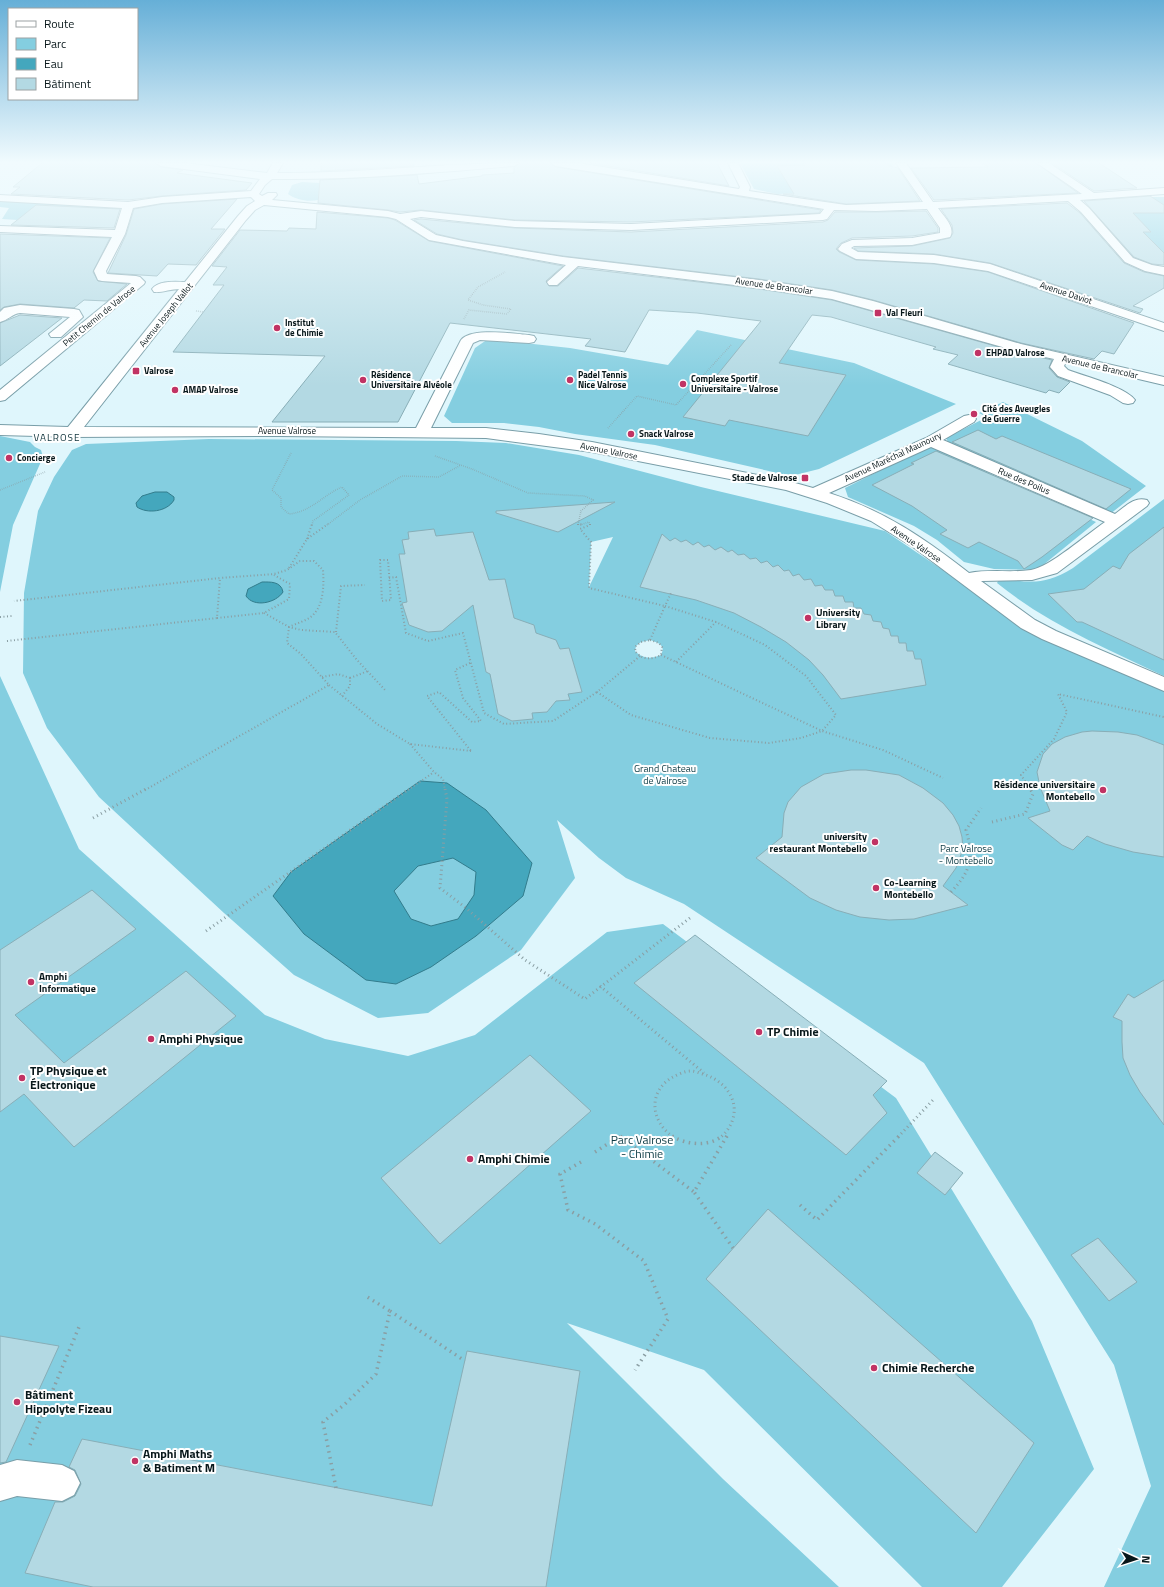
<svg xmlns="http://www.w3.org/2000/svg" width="1164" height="1587" font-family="'Titillium Web',sans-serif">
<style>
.green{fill:#84cee0;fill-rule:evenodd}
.water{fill:#44a7bd;stroke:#327c8c;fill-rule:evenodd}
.building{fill:#b3d9e3;stroke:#88aeb7}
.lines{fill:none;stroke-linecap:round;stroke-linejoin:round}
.minor-casing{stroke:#799ea8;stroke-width:2}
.path-far3{stroke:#8a9ea3;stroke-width:1.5;stroke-dasharray:0.5 1.5;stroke-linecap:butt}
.path-far2{stroke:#8a9ea3;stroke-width:2;stroke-dasharray:1 2.5;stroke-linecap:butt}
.path-far1{stroke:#8a9ea3;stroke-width:3;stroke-dasharray:1 3.5;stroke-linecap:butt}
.path{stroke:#8a9ea3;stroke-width:3.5;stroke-dasharray:1.5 4.5;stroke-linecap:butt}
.minor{fill:#fff;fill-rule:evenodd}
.poi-dot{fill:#c13364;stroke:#fff;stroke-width:1.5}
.labels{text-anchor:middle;stroke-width:4;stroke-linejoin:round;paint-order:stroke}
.far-street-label{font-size:9px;fill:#08171a;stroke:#fff}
.far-poi-label{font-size:9px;font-weight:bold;fill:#08171a;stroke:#fff;text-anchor:start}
.far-quarter-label{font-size:10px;letter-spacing:1px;fill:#0f333b;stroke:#fff}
.poi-label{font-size:10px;font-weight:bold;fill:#08171a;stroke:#fff;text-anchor:start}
.park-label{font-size:10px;fill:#0b3a43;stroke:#fff}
.near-poi-label{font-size:12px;font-weight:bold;fill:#08171a;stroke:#fff;text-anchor:start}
.near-park-label{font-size:12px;fill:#0b3a43;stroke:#fff}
</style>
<rect width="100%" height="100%" fill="#dff6fc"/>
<g class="green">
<path d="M 740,163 L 892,163 L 894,166 L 866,167 L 881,191 L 777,194 L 754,189 Z"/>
<path d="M 302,182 L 320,183 L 318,200 C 308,202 296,200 288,194 L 292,185 Z"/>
<path d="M 1153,197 L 1164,197 L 1164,261 L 1142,261 L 1134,258 L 1096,213 Z"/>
<path d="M 0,200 L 117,208 L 120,211 L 110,226 L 2,219 L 9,208 L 0,207 Z"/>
<path d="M 697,330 L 854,363 L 956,404 L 819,469 L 791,476 L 655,445 L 575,434 L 539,427 L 504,423 L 452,423 L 444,416 L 475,348 L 488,339 L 570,348 L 668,365 Z"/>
<path d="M 1003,402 L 1082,441 L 1146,486 L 1110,514 L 948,442 L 946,438 L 987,417 L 979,413 Z"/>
<path d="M 0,436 L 30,442 L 35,447 L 41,450 L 43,457 L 13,525 L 0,592 Z"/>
<path d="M 209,439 L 456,441 L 506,443 L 579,455 L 701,487 L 885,531 L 1036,633 L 1164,691 L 1164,1587 L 1104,1587 L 1151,1486 L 1114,1365 L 924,1063 L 684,904 L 626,878 L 599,858 L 557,820 L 575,878 L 521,950 L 428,1013 L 378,1018 L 294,975 L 224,913 L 99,797 L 47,728 L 23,673 L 24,593 L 38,511 L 54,477 L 72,450 L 86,444 ZM 613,537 L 589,587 L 591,542 ZM 650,640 C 659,643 666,645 661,655 C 651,659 643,659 635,651 L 636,646 L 641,642 Z"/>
<path d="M 927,447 L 934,448 L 1096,522 L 1037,570 L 994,569 L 964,562 L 937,540 L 914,526 L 848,497 L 845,488 Z"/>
<path d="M 1164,499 L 1164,676 C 1107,649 1046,623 997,583 L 999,579 C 1032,582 1043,586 1073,568 Z"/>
<path d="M 0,676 L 79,849 L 265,1015 L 325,1039 L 408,1056 L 475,1035 L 607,932 L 663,924 L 896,1098 L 1032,1321 L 1094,1469 L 1002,1587 L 922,1587 L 704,1370 L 567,1323 L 723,1479 L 839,1587 L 0,1587 Z"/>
</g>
<g class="water">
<path d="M 155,492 L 167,492 L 174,497 L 174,500 C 167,512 147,514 137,507 L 136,503 L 142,496 Z"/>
<path d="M 262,582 C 270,582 281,581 283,592 C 276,603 254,608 246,596 L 248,589 Z"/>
<path d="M 420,781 L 447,783 L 486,810 L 532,863 L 523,896 L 476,936 L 431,967 L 396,984 L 366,980 L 304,934 L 273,896 L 291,872 ZM 453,858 L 476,872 L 474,895 L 458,919 L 431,926 L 411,919 L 394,891 L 418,866 Z"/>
</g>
<g class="building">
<path d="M 42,163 L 155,163 L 161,167 L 183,170 L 177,173 L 252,183 L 246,190 L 162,196 L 128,200 L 11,194 L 20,187 L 13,187 Z"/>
<path d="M 321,163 L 413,163 L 414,166 L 321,171 Z"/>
<path d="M 520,163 L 550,163 L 556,167 L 821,210 L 819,213 L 631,222 L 515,220 L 421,210 L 400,212 L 388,210 L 318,203 L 320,180 L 417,175 L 419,184 L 482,176 L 482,175 L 514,173 L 514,167 Z"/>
<path d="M 590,163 L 717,163 L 729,186 Z"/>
<path d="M 803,163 L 887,163 L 889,166 L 898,168 L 920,201 L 846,204 L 783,194 L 794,194 L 777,166 L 805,165 Z"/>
<path d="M 983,163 L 1036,163 L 1078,193 L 934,200 L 911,168 L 988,167 Z"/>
<path d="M 1052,163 L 1099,163 L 1137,188 L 1094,191 Z"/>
<path d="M 1150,196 L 1164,205 L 1164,213 L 1133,213 L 1151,232 L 1143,232 L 1164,253 L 1164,265 L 1152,264 L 1134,257 L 1084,201 Z"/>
<path d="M 237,199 L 211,229 L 225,229 L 196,265 L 168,264 L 157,276 L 108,273 L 126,235 L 134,209 L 162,204 Z"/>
<path d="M 1067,203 L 1080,213 L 1124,263 L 1144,272 L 1164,276 L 1164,288 L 1133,306 L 1143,309 L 1140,313 L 990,263 L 934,254 L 858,251 L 854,248 L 912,246 L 950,238 L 953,233 L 952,225 L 941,209 Z"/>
<path d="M 36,205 L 120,209 L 114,228 L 11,225 Z"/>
<path d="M 926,211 L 938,228 L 938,232 L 912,236 L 852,238 L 841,243 L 836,249 L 839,252 L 856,260 L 934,264 L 988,272 L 1134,323 L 1114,354 L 1102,351 L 1094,359 L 1021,343 L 873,300 L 832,290 L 759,279 L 563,256 L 463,240 L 437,234 L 414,220 L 421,219 L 515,228 L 631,232 L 823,222 L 828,220 L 835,212 L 876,212 Z"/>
<path d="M 317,212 L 388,218 L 395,220 L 429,241 L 563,266 L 546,281 L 549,286 L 558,286 L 578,268 L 759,289 L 832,300 L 1013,351 L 1052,360 L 1049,368 L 1057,377 L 1070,382 L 1059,393 L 1049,390 L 1046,393 L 948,364 L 958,355 L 933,349 L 936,347 L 831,317 L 812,315 L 779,363 L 846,375 L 808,436 L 729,420 L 725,426 L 683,417 L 761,321 L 697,313 L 649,310 L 625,352 L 585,346 L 591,339 L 450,323 L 398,422 L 272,422 L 325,356 L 173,352 L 224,285 L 213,285 L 227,267 L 212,266 L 240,230 L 287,231 L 289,228 L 316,229 Z"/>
<path d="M 0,234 L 110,238 L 93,272 L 98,281 L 127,284 L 107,301 L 84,300 L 74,308 L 20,304 L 4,307 L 0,310 Z"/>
<path d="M 20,315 L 62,318 L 0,366 L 0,323 Z"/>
<path d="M 978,430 L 996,439 L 1002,436 L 1131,489 L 1106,509 L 952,442 Z"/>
<path d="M 936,451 L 1093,518 L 1042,557 L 1024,569 L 1018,561 L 979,542 L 968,548 L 940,534 L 947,530 L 912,506 L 872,485 L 914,464 L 911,463 Z"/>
<path d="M 615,502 L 558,532 L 496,513 L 496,511 Z"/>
<path d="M 1164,527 L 1164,660 L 1082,622 L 1077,622 L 1048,594 L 1084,589 L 1113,566 L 1120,569 L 1129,554 Z"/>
<path d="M 434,529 L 436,536 L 473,532 L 489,580 L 505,579 L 514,618 L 534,625 L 536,633 L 556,640 L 560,649 L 569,648 L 582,692 L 568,694 L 570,700 L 556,701 L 547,712 L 532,713 L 533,719 L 512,721 L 498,714 L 490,674 L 486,672 L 473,605 L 442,631 L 428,632 L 409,625 L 402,603 L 407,602 L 399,554 L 405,554 L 402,540 L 409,539 L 408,532 Z"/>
<path d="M 662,534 L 670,541 L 675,538 L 681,542 L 686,540 L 693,545 L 698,542 L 704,547 L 709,545 L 715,550 L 721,547 L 728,552 L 732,550 L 738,555 L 744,554 L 750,559 L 756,558 L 761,563 L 767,561 L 773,567 L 778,565 L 784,571 L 789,570 L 793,576 L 799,574 L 804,580 L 811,579 L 815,586 L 822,585 L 825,590 L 833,590 L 835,596 L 843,596 L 845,602 L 853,602 L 854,608 L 861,608 L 864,614 L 871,615 L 873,621 L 881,622 L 883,628 L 889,629 L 891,636 L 898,636 L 899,643 L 906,643 L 907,651 L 913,651 L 915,659 L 921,659 L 926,685 L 841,699 L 823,675 L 809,660 L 786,642 L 761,627 L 734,613 L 696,600 L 640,587 Z"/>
<path d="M 1092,731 L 1118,732 L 1137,735 L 1164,745 L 1164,857 L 1133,852 L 1105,844 L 1087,836 L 1073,850 L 1062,845 L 1028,818 L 1050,811 L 1040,787 L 1037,772 L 1043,754 L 1052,744 L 1065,737 L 1082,732 Z"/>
<path d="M 851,770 L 866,770 L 899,775 L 923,788 L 943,803 L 953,815 L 959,826 L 962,837 L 963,849 L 956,868 L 943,886 L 968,905 L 914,919 L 889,920 L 860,917 L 836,910 L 810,898 L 756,858 L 782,837 L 784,813 L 788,802 L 801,787 L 824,774 Z"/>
<path d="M 92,890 L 136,929 L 15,1015 L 64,1063 L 186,971 L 236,1016 L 74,1147 L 24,1094 L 0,1112 L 0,950 Z"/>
<path d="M 695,935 L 887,1081 L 873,1095 L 887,1113 L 846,1155 L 634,983 Z"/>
<path d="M 1164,980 L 1164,1125 L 1140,1092 L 1130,1075 L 1123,1058 L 1122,1042 L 1122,1021 L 1113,1017 L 1128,994 L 1134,998 Z"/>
<path d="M 530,1055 L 591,1111 L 440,1244 L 381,1178 Z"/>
<path d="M 935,1152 L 963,1173 L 945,1195 L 917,1173 Z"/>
<path d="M 768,1209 L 1034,1443 L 976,1533 L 706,1279 Z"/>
<path d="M 1098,1238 L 1137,1282 L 1109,1301 L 1071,1255 Z"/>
<path d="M 0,1336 L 59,1346 L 6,1462 L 0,1463 Z"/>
<path d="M 467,1351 L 580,1371 L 546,1587 L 93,1587 L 25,1573 L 55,1502 L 63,1502 L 75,1496 L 81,1484 L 75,1470 L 69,1467 L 82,1439 L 432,1506 Z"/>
</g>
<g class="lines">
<defs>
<g id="minor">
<path d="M 156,163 L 185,163 L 267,173 L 273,163 L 283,163 L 277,173 C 358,174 438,163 519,163 L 514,166 C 434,173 353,180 272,179 L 265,185 L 259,194 L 262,196 L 268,193 L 276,193 L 277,195 L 272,200 L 388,211 L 400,214 L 421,211 L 515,221 L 631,224 L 820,214 L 824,209 L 556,166 L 551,163 L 578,163 L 739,189 L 740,187 L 728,163 L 738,163 L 750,187 L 749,191 L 846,205 L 923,202 L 896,163 L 906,163 L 933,202 L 1082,194 L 1037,163 L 1049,163 L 1094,193 L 1164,188 L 1164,194 L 1080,200 L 1089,208 L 1133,258 L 1152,265 L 1164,267 L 1164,275 L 1145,271 L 1125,262 L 1081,212 L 1068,201 L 938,208 C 943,216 956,227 950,237 L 912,245 L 854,246 L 851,248 L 858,252 L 934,255 L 990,264 L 1164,323 L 1164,331 L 988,271 L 934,263 L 856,259 L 840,251 L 838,249 L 842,244 L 852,240 L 912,238 L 940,233 L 940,228 L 927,209 L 876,211 L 834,210 L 827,219 L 823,220 L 631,230 L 515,227 L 421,217 L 410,219 L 436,235 L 463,241 L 563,257 L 759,280 L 832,291 L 873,301 L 1021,344 L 1164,377 L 1164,385 L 1066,362 L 1064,366 L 1068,370 C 1084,376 1126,387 1135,400 L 1133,403 L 1128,404 L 1123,403 L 1110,395 L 1058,376 L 1050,367 L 1054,359 L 1013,350 L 832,299 L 759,288 L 578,266 L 557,285 L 549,285 L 547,282 L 566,265 L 429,240 L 396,219 L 388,217 L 264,205 L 255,210 L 246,220 L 84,427 L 416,428 L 461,340 C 471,327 514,334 529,335 L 534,336 L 536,339 L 534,342 L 529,343 L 480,340 L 473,343 L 431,428 L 486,428 L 539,434 L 592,442 L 788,481 L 813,488 L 926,438 L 964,416 L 969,415 L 974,416 L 976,419 L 974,422 L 943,440 L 1115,514 C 1125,507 1134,496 1147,500 L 1149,503 L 1147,506 L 1057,573 L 1032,580 L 981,581 L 1035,620 L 1056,631 L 1164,677 L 1164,691 L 1042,639 L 1021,628 L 913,547 L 871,521 L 827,503 L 786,490 L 592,452 L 486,438 L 278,436 L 72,437 L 0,435 L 0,425 L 68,427 L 179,289 C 171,289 161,293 154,292 L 152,289 C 159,280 175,282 185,282 L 238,216 L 247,206 L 255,201 L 251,197 L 162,203 L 133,208 L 125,234 L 106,271 L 107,274 L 136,276 L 140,277 L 145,282 L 144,284 L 5,400 L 0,401 L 0,390 L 131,283 L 102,281 L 98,280 L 94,271 L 112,237 L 0,232 L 0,226 L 115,230 L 122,208 L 0,201 L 0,195 L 128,202 L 162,197 L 251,191 L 260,179 L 161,166 ZM 931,447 L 1105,522 C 1087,534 1050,567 1031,570 C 1010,573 990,569 969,573 C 924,538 885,511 829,493 Z"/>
<path d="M 20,305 L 74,309 L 79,310 L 83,317 L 61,337 L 51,337 L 49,334 L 70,317 L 20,313 C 12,314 8,320 0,322 L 0,312 L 4,308 Z"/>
<path d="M 17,1460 L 62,1465 L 74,1471 L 80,1483 L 74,1495 L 62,1501 L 17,1496 L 0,1501 L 0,1465 Z"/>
</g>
</defs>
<use href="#minor" class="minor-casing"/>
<g class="path-far3">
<path d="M 196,311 L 203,312"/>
<path d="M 464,319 L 469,310 L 507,314 L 511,309 L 483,305 L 468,300 L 478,287 L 505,272"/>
<path d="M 608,428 L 637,396 L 676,405 L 732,344"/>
<path d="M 291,453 L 272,490 L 281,498 L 281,507 L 289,514 C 311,512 323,495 342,487 L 349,495 L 313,521 L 312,525"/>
<path d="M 435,456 L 472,469 L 528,493 L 585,496 L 593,500 L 581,511 L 578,525"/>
<path d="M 0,490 L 45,472"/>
<path d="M 327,525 L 360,500 L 402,476 L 439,477 L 461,465"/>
<path d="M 580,525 L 589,522 L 590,525"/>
</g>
<g class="path-far2">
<path d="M 578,524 L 578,525 L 583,524"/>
<path d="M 590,524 L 590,525 L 580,529 L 591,542 L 589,588 L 665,606 L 650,640"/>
<path d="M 307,539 L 312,524"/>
<path d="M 380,560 L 388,560 L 391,600 L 382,601 Z"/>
<path d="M 289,568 L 307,539 L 328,524"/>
<path d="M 389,578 L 396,577 L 406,633 L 428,641 L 463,633 L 484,713 L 504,724 L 553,721 L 597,692"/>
<path d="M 264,613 L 289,627 L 301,630 L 335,632 L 357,660 L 386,691"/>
<path d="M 0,617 L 12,616"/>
<path d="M 217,618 L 264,613 L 289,599 L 290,584 L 274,575"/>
<path d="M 336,632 L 341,586 L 365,585"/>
<path d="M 650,640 L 659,643 L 662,647 L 661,655 C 651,660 642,660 635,651 L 636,646 L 641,642 Z"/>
<path d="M 7,641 L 217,618 L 220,578 L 14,601"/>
<path d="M 661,655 L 822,731 L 883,750 L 943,778"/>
<path d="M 640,656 L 597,692 L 631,715 L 710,738 L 769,743 L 801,738 L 822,731 L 836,715 L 806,676 L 765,645 L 716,622 L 665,606 L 671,593"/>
<path d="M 676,662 L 716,622"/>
<path d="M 470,663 L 455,670 L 463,698 L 481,721 L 472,722 L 439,692 L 427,696 L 471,751"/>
<path d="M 322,677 L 338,674 L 350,678 L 350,686 L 342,696"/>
<path d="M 350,678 L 368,671"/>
<path d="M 329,685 L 377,724 L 410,744 L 471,751"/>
<path d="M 410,744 L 434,772 L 443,779 L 445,790"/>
<path d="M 145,790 L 329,685 L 301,654 L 287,643 L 289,627 C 297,623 306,621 312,616 C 324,605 324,585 323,570 L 314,561 L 300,561 L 287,570 L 274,574 L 220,578"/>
<path d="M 408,790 L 434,772"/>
<path d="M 1031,790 L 1021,775 L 1054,739 L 1067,712 L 1058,694 L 1164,717"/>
</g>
<g class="path-far1">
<path d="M 445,789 L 447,799 L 440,888 L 466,908 L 525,960 L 585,999 L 690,918"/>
<path d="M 93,818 L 146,789"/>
<path d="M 992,822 L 1025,814 L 1033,794 L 1030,789"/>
<path d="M 951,892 C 971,871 974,858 966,830 L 981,808"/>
<path d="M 206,931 L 409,789"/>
<path d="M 600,986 L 704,1073"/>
<path d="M 619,1137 L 621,1137"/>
<path d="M 673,1137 C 662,1129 654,1117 655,1103 C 656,1092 662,1084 671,1078 C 677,1075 684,1071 691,1071 C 695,1071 699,1073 703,1074 C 733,1083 746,1114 721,1137"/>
<path d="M 726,1137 L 728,1133"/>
<path d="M 898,1137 L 934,1099"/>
</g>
<g class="path">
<path d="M 672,1136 C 686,1145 709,1147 722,1136"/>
<path d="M 727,1136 L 694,1192 L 733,1248"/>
<path d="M 595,1152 L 620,1136 L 694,1192"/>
<path d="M 581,1162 L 560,1174 L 568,1210 L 595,1224 L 644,1261 L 668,1319 L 635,1370"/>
<path d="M 800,1205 L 817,1220 L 899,1136"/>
<path d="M 390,1311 L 465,1361"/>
<path d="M 30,1445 L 79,1327"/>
<path d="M 336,1488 L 323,1422 L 345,1404 L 376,1374 L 390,1311 L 364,1295"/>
</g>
<use href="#minor" class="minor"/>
</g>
<linearGradient id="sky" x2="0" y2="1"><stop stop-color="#66afd7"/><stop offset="0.42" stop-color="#f1fbfe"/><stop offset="1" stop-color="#f1fbfe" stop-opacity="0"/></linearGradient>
<rect width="1164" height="386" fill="url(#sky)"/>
<g class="poi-dot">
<rect x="874" y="309" width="8" height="8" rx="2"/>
<circle cx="277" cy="328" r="4"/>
<circle cx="978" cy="353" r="4"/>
<rect x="132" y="367" width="8" height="8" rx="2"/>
<circle cx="363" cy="380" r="4"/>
<circle cx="570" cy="380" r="4"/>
<circle cx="683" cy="384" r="4"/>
<circle cx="175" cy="390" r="4"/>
<circle cx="974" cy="414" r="4"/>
<circle cx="631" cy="434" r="4"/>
<circle cx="9" cy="458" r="4"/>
<rect x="801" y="474" width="8" height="8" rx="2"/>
<circle cx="808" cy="618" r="4"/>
<circle cx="1103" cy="790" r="4"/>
<circle cx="875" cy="842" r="4"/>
<circle cx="876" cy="888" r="4"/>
<circle cx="31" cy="982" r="4"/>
<circle cx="759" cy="1032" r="4"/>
<circle cx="151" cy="1039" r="4"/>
<circle cx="22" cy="1078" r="4"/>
<circle cx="470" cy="1159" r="4"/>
<circle cx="874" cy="1368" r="4"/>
<circle cx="17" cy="1402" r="4"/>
<circle cx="135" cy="1461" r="4"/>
</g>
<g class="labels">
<g class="far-street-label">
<text transform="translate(774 286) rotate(8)" y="3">Avenue de Brancolar</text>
<text transform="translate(1066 293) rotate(18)" y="3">Avenue Daviot</text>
<text transform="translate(166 315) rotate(-51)" y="3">Avenue Joseph Vallot</text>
<text transform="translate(99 316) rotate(-39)" y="3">Petit Chemin de Valrose</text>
<text transform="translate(1100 367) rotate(13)" y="3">Avenue de Brancolar</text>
<text x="287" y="434">Avenue Valrose</text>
<text transform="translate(609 451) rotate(11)" y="3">Avenue Valrose</text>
<text transform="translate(893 457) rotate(-25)" y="3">Avenue Maréchal Maunoury</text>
<text transform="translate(1024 481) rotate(23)" y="3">Rue des Poilus</text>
<text transform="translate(916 544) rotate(34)" y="3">Avenue Valrose</text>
</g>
<g class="far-poi-label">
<text x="886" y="316">Val Fleuri</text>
<text x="285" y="326">Institut<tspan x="285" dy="10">de Chimie</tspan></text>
<text x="986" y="356">EHPAD Valrose</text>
<text x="144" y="374">Valrose</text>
<text x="371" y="378">Résidence<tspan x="371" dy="10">Universitaire Alvéole</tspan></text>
<text x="578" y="378">Padel Tennis<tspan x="578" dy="10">Nice Valrose</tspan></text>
<text x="691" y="382">Complexe Sportif<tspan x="691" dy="10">Universitaire - Valrose</tspan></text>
<text x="183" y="393">AMAP Valrose</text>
<text x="982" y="412">Cité des Aveugles<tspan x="982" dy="10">de Guerre</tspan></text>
<text x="639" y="437">Snack Valrose</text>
<text x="17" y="461">Concierge</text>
<text x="797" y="481" text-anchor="end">Stade de Valrose</text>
</g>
<g class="far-quarter-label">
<text x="57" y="441">VALROSE</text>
</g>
<g class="poi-label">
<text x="816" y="616">University<tspan x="816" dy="12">Library</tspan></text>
<text x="1095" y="788" text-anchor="end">Résidence universitaire<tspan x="1095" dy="12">Montebello</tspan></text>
<text x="867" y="840" text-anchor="end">university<tspan x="867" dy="12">restaurant Montebello</tspan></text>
<text x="884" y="886">Co-Learning<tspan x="884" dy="12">Montebello</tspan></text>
<text x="39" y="980">Amphi<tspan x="39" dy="12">Informatique</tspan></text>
</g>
<g class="park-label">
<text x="665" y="772">Grand Chateau<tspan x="665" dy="12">de Valrose</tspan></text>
<text x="966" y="852">Parc Valrose<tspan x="966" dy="12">- Montebello</tspan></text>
</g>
<g class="near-poi-label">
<text x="767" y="1036">TP Chimie</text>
<text x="159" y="1043">Amphi Physique</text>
<text x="30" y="1075">TP Physique et<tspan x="30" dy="14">Électronique</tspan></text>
<text x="478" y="1163">Amphi Chimie</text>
<text x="882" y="1372">Chimie Recherche</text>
<text x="25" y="1399">Bâtiment<tspan x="25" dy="14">Hippolyte Fizeau</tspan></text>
<text x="143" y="1458">Amphi Maths<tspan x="143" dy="14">&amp; Batiment M</tspan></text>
</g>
<g class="near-park-label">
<text x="642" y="1144">Parc Valrose<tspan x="642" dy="14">- Chimie</tspan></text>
</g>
</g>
<rect x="8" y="8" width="130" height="92" fill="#ffffff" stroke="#9ca2a3"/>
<rect x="16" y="21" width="20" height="6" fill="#ffffff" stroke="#9ca2a3"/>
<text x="44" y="28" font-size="12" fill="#08171a">Route</text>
<rect x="16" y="38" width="20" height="12" fill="#84cee0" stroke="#9ca2a3"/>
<text x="44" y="48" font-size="12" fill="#08171a">Parc</text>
<rect x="16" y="58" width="20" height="12" fill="#44a7bd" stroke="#9ca2a3"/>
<text x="44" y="68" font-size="12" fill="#08171a">Eau</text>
<rect x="16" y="78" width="20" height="12" fill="#b3d9e3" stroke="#9ca2a3"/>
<text x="44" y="88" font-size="12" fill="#08171a">Bâtiment</text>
<g transform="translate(1136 1559) rotate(93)" stroke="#ffffff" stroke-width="3" paint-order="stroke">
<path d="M0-3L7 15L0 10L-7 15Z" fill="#08171a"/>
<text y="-6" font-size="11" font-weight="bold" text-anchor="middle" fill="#08171a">N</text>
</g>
</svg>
